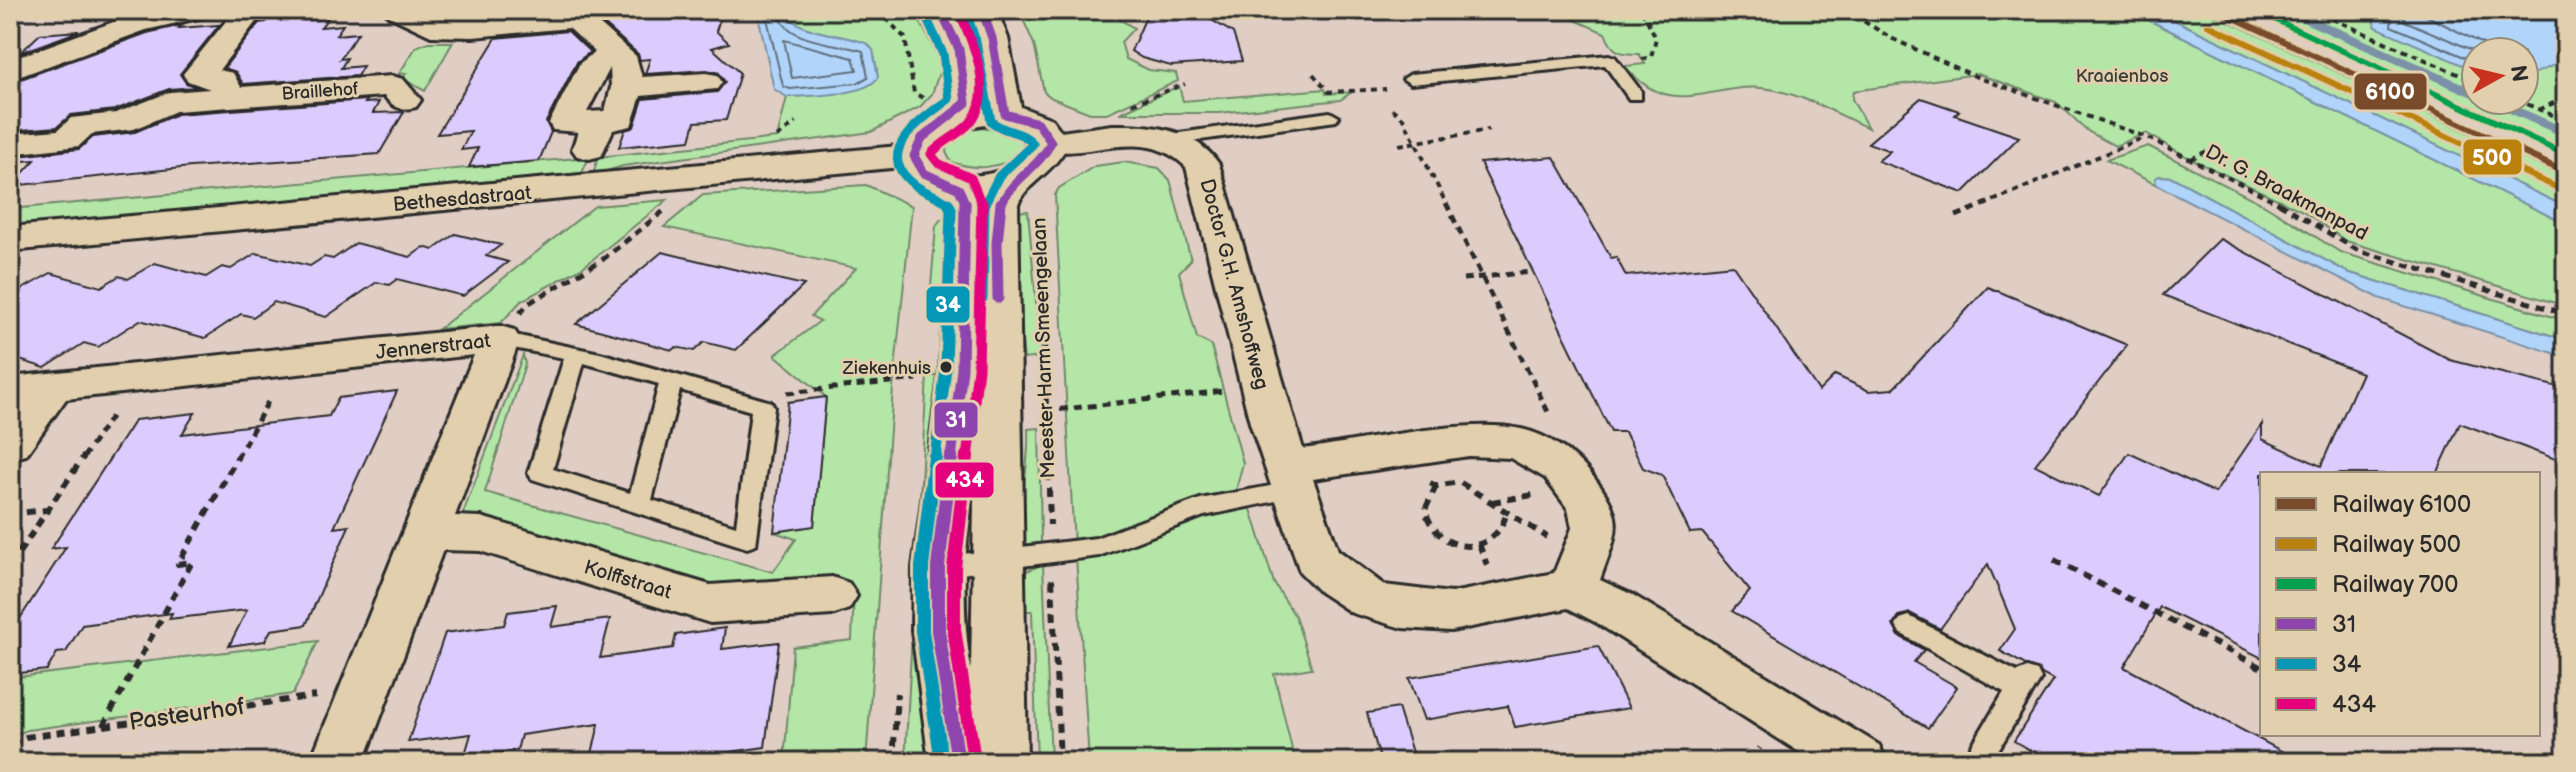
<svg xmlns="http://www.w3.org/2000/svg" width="2576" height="772" font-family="'Balsamiq Sans',sans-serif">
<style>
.green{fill:#b3e6a7;stroke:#6f8869;stroke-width:2;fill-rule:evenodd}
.water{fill:#b1d5fa;stroke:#7b91a7;stroke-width:2}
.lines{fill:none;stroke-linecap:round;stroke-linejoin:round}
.shore{stroke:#616f7e;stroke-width:2}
.stream{stroke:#7b91a7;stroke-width:9}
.building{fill:#dcccfe;stroke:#2b2b2b;stroke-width:2}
.lane-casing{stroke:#2b2b2b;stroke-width:6}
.street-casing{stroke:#2b2b2b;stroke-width:6}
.secondary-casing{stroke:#2b2b2b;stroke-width:6}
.path-far2{stroke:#2b2b2b;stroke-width:4;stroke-dasharray:6 5;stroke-linecap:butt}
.path-far1{stroke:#2b2b2b;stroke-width:5;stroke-dasharray:8 6;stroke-linecap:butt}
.path{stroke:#2b2b2b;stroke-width:6;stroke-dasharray:9 7;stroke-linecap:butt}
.lane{fill:#e1cfad;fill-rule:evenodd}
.street{fill:#e1cfad;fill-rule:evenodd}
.secondary{fill:#e1cfad;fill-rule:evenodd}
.bus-1-far2-casing{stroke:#e1cfad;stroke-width:14}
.bus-1-far1-casing{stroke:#e1cfad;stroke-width:17}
.bus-1-casing{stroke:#e1cfad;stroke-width:20}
.bus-2-far2-casing{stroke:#e1cfad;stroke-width:14}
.bus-2-far1-casing{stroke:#e1cfad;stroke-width:17}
.bus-2-casing{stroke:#e1cfad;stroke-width:20}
.bus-3-far2-casing{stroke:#e1cfad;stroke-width:14}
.bus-3-far1-casing{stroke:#e1cfad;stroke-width:17}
.bus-3-casing{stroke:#e1cfad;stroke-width:20}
.bus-1-far2{stroke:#8e44ad;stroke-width:9}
.bus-1-far1{stroke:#8e44ad;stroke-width:11}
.bus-1{stroke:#8e44ad;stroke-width:14}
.bus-2-far2{stroke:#0696b6;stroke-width:9}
.bus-2-far1{stroke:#0696b6;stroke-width:11}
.bus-2{stroke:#0696b6;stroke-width:14}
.bus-3-far2{stroke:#e5007d;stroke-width:9}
.bus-3-far1{stroke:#e5007d;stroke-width:11}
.bus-3{stroke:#e5007d;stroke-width:14}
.rail-1-casing{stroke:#e1cfad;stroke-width:6}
.rail-2-casing{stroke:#e1cfad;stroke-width:6}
.rail-3-casing{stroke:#e1cfad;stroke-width:6}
.rail-1{fill:#7a4b2a;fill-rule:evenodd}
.rail-2{fill:#ba810d;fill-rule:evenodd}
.rail-3{fill:#02a04f;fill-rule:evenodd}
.bus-dot{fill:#2b2b2b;stroke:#e1cfad;stroke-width:3}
.labels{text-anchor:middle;stroke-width:6;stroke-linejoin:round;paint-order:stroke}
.far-park-label{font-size:18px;fill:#393e37;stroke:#e1cfad}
.far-street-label{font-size:18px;fill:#2b2b2b;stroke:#e1cfad}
.bus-label{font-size:18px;fill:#2b2b2b;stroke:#e1cfad;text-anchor:end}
.street-label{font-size:20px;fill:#2b2b2b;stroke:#e1cfad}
.near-street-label{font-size:24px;fill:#2b2b2b;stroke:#e1cfad}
.line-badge{stroke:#e1cfad;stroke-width:3}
.badge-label{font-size:22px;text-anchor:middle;font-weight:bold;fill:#fff}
</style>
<rect width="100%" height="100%" fill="#e0cec5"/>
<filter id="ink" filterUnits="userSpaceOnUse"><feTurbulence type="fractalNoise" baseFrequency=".0125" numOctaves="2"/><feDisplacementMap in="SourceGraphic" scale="16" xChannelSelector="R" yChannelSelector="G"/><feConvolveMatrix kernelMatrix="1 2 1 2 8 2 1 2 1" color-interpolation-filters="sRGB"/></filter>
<g filter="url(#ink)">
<g class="green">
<path d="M 782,10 L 914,10 L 942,64 L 932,94 L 920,107 L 871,132 L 623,166 L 593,175 L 598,157 L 777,138 L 787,97 C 804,96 875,95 877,76 C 878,69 874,58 873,51 C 845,30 804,39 782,10 Z"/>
<path d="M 1019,10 L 1104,10 L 1134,28 L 1121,42 L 1126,59 L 1149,70 L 1176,73 L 1178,81 L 1107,113 L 1090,113 L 1052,98 L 1044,92 L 1034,44 Z"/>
<path d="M 1559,10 L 2128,10 L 2566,224 L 2566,306 L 2346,241 L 2303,211 L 2191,159 L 2146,133 L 2115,146 L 2089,132 L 2056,102 L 1978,74 L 1853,91 L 1852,99 L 1868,128 C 1838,114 1807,97 1775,90 C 1719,76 1674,126 1625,66 L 1645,64 L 1639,54 C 1619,54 1612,52 1605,33 L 1561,14 Z"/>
<path d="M 2153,10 L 2204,10 L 2566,178 L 2566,207 Z"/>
<path d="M 2249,10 L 2566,10 L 2566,153 ZM 2476,52 L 2524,52 L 2524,100 L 2476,100 Z"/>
<path d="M 428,42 L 453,42 L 425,91 L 403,79 L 406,73 L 399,74 L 416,47 Z"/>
<path d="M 1179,86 L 1183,101 L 1325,89 L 1326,94 L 1352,92 L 1340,100 L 1219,113 L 1120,113 Z"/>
<path d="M 982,127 L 1019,135 L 1023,144 L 1020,153 C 999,170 976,170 951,162 L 946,152 L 948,142 L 968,130 Z"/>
<path d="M 2148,146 L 2265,205 L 2340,252 L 2566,321 L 2566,340 L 2347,272 L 2172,177 L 2159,176 L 2155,179 L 2157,185 L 2106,160 Z"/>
<path d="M 589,157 L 582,173 L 10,226 L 10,209 Z"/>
<path d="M 1124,162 L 1159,168 L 1170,180 L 1191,260 L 1179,272 L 1197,338 L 1211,345 L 1243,463 L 1235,494 L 1097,543 L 1074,545 L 1055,195 L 1059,188 L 1095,166 Z"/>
<path d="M 866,185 L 912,206 L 893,388 L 866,762 L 784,762 L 793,647 L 852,640 L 854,587 L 708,595 L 462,516 L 523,355 L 525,364 L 485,492 L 773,572 L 796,539 L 774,532 L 814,526 L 826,397 L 775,355 L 820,321 L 811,316 L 856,268 L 664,227 L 703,195 Z"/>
<path d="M 667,200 L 583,267 L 521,301 L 501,323 L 439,329 L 595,206 Z"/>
<path d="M 1028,211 L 1041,357 L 1024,359 L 1012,267 L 1014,212 Z"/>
<path d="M 958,218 L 941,292 L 940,321 L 928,322 L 936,226 L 941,219 Z"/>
<path d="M 927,376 L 937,376 L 928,566 L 916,568 Z"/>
<path d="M 1039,428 L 1041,543 L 1018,545 C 1018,505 1030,469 1028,429 Z"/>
<path d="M 1250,506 L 1274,583 L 1295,616 L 1312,668 L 1274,674 L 1295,762 L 1089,762 L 1076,556 L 1203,512 Z"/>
<path d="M 1043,564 L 1051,762 L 1037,762 L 1032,611 L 1016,611 L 1020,574 Z"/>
<path d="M 915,578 L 941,762 L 905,762 Z"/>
<path d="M 318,641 L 293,694 L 27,730 L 10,737 L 10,678 Z"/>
</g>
<g class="water">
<path d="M 757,10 L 782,10 C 802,37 839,31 868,44 L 873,50 L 878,77 C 866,97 810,95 787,97 L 774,89 Z"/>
<path d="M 2128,10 L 2153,10 L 2566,207 L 2566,224 Z"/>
<path d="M 2395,10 L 2566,10 L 2566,60 L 2524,78 L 2524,52 L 2476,52 L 2476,71 L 2376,27 L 2372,18 Z"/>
<path d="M 2159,176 L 2172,177 L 2347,272 L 2566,340 L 2566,357 L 2379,298 L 2157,185 L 2155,179 Z"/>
</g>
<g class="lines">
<g class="shore">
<path d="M 765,10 L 783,86 L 790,89 L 857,83 L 868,77 L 863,51 C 833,41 788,45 776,10"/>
<path d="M 2393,10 L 2391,26 L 2476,62"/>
<path d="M 2403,10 L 2405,21 L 2477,52"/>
<path d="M 2415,10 L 2499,52"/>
<path d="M 784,40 L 853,58 L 857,70 L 792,78 Z"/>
</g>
<g class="stream">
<path d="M 2286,10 L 2476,94"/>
<path d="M 2491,100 L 2566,133"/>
</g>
</g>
<g class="building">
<path d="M 633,10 L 723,10 L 716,31 L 729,43 L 712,48 L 740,73 L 726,120 L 695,122 L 690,140 L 619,147 L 625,130 L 634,127 L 643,99 L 717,92 L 725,82 L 719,73 L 707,70 L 645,74 L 650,59 L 640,60 L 638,54 L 595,16 Z"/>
<path d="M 1149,10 L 1195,10 L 1233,33 L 1242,61 L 1171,66 L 1142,58 L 1131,51 Z"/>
<path d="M 313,11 L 306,20 L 328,18 L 321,27 L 343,25 L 336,35 L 358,33 L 340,59 L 347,58 L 341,68 L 363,66 L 357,76 L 243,84 L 236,72 L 224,68 L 259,23 L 266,22 L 273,14 Z"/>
<path d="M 182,25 L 179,28 L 219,25 L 180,74 L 186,83 L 196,87 L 169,89 L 115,110 L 71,115 L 57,127 L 10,131 L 10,83 L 147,33 Z"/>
<path d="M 79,31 L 20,53 L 40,34 Z"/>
<path d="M 568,31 L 590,52 L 577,62 L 546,122 L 551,132 L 539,161 L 469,167 L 478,148 L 461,150 L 471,131 L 437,134 L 496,38 Z"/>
<path d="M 1921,98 L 1959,111 L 1955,115 L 2019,137 L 1963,193 L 1878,161 L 1890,151 L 1868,143 Z"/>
<path d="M 367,100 L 365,103 L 379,102 L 373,113 L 404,112 L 379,154 L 191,167 L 11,186 L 35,160 L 10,162 L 10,157 L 79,149 L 93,137 L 135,132 L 177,114 Z"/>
<path d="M 1554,157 L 1611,258 L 1616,257 L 1626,276 L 1733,265 L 1819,391 L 1835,375 L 1869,391 L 1893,389 L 1988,287 L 2127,345 L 2035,465 L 2099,496 L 2129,453 L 2215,493 L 2262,424 L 2262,439 L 2321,466 L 2362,373 L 2163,295 L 2220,239 L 2450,360 L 2566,389 L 2566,463 L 2460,423 L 2437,474 L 2262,474 L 2262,658 L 2160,607 L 2124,667 L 2302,762 L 2050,762 L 2014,741 L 2053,680 L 2000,651 L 2015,629 L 1988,564 L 1940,629 L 1910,613 L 1899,616 L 1893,625 L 1899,636 L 1924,650 L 1914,662 L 1957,687 L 1928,728 L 1732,611 L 1750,591 L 1702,532 L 1690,533 L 1662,475 L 1643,468 L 1625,432 L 1611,432 L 1480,163 Z"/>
<path d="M 455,234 L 501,245 L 486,256 L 508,262 L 463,296 L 397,279 L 389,285 L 377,282 L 326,317 L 274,302 L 253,317 L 241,314 L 205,338 L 140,320 L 98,347 L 84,343 L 45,368 L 10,357 L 10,296 L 51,273 L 101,287 L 119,276 L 128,279 L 155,263 L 206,277 L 222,267 L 231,269 L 256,253 L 310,266 L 324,257 L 333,259 L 356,243 L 410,257 L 424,247 L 433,250 Z"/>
<path d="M 662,252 L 729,268 L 804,285 L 736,350 L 704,342 L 694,351 L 676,347 L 672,350 L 576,324 Z"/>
<path d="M 397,391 L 334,528 L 349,526 L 306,625 L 271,630 L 265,641 L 229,646 L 247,610 L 169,619 L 172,613 L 82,625 L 66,652 L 57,653 L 47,670 L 10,674 L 10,634 L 66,547 L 51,549 L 135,420 L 195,413 L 182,434 L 329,416 L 338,398 Z"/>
<path d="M 826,397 L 814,526 L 774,532 L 788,402 Z"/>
<path d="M 557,606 L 551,627 L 610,619 L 600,658 L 673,648 L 676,635 L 725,628 L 722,649 L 779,642 L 765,747 L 659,762 L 590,762 L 599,724 L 521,735 L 517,750 L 464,758 L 471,734 L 408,742 L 445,633 L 504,625 L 508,612 Z"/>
<path d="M 1598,646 L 1629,708 L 1515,727 L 1508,706 L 1424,720 L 1409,678 Z"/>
<path d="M 1398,708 L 1415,762 L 1381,762 L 1367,713 Z"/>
</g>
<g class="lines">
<defs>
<g id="lane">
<path d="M 1609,55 L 1615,57 L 1641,91 L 1641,99 L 1629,99 L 1605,65 L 1411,84 L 1403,79 L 1411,74 Z"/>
<path d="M 1330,112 L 1339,117 L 1336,121 L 1172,144 L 1163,139 L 1172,134 Z"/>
<path d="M 500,332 L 600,353 L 771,402 L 774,407 L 756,545 L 747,548 L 532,479 L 528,473 L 564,358 L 493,344 L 489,339 L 493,334 ZM 584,363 L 659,384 L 630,493 L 553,469 ZM 680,390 L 751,411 L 736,526 L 652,500 Z"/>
<path d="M 1292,482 L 1300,484 L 1304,490 L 1300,496 L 1204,516 L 1099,556 L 938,577 L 929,574 L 925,567 L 929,560 L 938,557 L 1096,538 L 1200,499 Z"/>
<path d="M 1909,616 L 2017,672 L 2027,668 L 2037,671 L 2041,679 L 1991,762 L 1962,762 L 2004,692 L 1900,633 L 1896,626 L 1900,619 Z"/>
</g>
<g id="street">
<path d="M 156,10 L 212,10 L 207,16 L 146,30 L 10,80 L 10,60 L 127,17 Z"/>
<path d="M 235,10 L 265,10 L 219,70 L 233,73 L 241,87 L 392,76 L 403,79 L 421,100 L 416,107 C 401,111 394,108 384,96 L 176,111 L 134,129 L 92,134 L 79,146 L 10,154 L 10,134 L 58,130 L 71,118 L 116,113 L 170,92 L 210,89 L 188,81 L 183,74 Z"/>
<path d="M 384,10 L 421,10 L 437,18 L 473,19 L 594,10 L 591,17 L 636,56 L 642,77 L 706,73 L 717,75 L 722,82 L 717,89 L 641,96 L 631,126 L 613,130 L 601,156 L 589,159 L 577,156 L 572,149 L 578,132 L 553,130 L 549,123 L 580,63 L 595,52 L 569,28 L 473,37 L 431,36 L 389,16 ZM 610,68 L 611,87 L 605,111 L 587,112 Z"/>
<path d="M 1112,125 C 1152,124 1195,129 1219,164 L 1303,449 C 1361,441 1467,417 1521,429 C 1548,435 1574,453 1591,474 C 1627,520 1618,529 1600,580 L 1633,595 L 1879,745 L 1887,762 L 1815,762 L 1597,623 L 1568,608 L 1451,631 L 1402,628 L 1352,613 L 1320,592 L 1300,572 L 1250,423 L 1186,167 C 1142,123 1089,162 1039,149 L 1034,142 L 1039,135 ZM 1469,456 L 1510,458 L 1545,478 L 1568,509 L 1572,528 L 1554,573 L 1451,593 L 1384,585 L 1338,550 L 1313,479 Z"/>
<path d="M 500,326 L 514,330 L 520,339 L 455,516 L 481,517 L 710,585 L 832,577 L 849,583 L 857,596 L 849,609 L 832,615 L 710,623 L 480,551 L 443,550 L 364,762 L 310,762 L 474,355 L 66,399 L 26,455 L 10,459 L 10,413 L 17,404 L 10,405 L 10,377 Z"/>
</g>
<path id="secondary" d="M 925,10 L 955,10 L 981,70 L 967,10 L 997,10 L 1008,38 L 1021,107 L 1052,119 L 1069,142 C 1055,173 1027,182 1018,204 L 1027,762 L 929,762 L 912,630 L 913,567 L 940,369 L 948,207 L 942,193 L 917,184 L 902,167 L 10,251 L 10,227 L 899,146 C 912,121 941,121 950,99 L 946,59 ZM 984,89 L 986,104 L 982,104 ZM 986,124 L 1014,126 L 1028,134 L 1033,142 C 1018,175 963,187 935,162 L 933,149 C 943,131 967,127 986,124 ZM 975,449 L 971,669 C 958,595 968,524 975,449 Z"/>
</defs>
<use href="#lane" class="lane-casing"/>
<use href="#street" class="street-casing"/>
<use href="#secondary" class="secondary-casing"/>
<g class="path-far2">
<path d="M 878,10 L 905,38 L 914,93 L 925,99"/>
<path d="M 1642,10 L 1656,38 L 1651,57 L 1642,59"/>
<path d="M 1845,10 L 1893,39 L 1979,78 L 2146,137 L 2283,205"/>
<path d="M 2312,10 L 2476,82"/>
<path d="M 1313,74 L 1329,92 L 1386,89"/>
<path d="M 2517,100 L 2566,121"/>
<path d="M 1132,104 L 1185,84"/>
<path d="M 1392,109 L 1403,118 L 1447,205"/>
<path d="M 2539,110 L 2566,97"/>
<path d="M 777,137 L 796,123"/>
<path d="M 1399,145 L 1489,130"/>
<path d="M 2191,159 L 2215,147"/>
<path d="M 1983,205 L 2145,137"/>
</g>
<g class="path-far1">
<path d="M 1446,203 L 1550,416"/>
<path d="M 2279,203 L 2357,250 L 2566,314"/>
<path d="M 1956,216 L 1988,203"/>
<path d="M 1463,279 L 1531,272"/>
<path d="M 520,313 L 529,303 L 602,260 L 665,210"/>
<path d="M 1044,327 L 1048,458"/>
<path d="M 787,393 L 917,379"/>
<path d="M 1046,411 L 1224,391"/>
<path d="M 83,458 L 113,414"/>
<path d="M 237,458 L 270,398"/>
</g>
<g class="path">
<path d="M 1048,456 L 1050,525"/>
<path d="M 1430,483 L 1436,486 L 1459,482 L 1547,537"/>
<path d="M 1436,486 L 1425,510 C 1439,557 1495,558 1507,512"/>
<path d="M 1492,502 L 1533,495"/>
<path d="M 10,514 L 47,510"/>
<path d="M 1479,544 L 1487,565"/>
<path d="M 2054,560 L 2262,668"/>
<path d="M 10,566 L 84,456"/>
<path d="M 1052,579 L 1060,762"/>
<path d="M 103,726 L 192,562 L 178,564 L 238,456"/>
<path d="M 10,743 L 26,737 L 316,696"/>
<path d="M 893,762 L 897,693"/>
<path d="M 1750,762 L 1760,748"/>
</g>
<use href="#lane" class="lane"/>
<use href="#street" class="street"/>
<use href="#secondary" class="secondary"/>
<defs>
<g id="bus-1-far2">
<path d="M 940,10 L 959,49 L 966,103 L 922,138 L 914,156 L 924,173 L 959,189 L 966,205"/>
<path d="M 982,10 L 992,38 L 1005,114 L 1038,123 L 1051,142 C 1040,168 1011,179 1001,205"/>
</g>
<g id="bus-1-far1">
<path d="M 998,298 L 997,243 L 1001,203"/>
<path d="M 951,458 L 962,369 L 965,203"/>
</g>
<path id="bus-1" d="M 951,456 L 938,567 L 938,630 L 958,762"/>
<g id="bus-2-far2">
<path d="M 967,15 L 976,42 L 991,121 C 1003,133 1023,130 1033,144 L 999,176 L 984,205"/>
<path d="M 926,17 L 943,54 L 949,99 C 923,119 869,152 916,186 C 927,194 940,195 949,205"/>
</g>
<g id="bus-2-far1">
<path d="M 982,298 L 984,203"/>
<path d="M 935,458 L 946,368 L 951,209 L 948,203"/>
</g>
<path id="bus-2" d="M 935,456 L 922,567 L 922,631 L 942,762"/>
<path id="bus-3-far2" d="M 958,10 C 972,41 996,92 970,123 C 959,135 942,141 931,154 L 938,163 L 971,178 L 982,205"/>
<path id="bus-3-far1" d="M 967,458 L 978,369 L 982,203"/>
<path id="bus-3" d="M 967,456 L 954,568 L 954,629 L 974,760"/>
</defs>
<use href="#bus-1-far2" class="bus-1-far2-casing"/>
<use href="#bus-1-far1" class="bus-1-far1-casing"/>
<use href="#bus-1" class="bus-1-casing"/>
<use href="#bus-2-far2" class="bus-2-far2-casing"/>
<use href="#bus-2-far1" class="bus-2-far1-casing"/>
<use href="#bus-2" class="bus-2-casing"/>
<use href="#bus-3-far2" class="bus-3-far2-casing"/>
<use href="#bus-3-far1" class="bus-3-far1-casing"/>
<use href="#bus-3" class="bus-3-casing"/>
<use href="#bus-1-far2" class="bus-1-far2"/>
<use href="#bus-1-far1" class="bus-1-far1"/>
<use href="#bus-1" class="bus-1"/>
<use href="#bus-2-far2" class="bus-2-far2"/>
<use href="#bus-2-far1" class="bus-2-far1"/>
<use href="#bus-2" class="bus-2"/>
<use href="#bus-3-far2" class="bus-3-far2"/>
<use href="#bus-3-far1" class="bus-3-far1"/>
<use href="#bus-3" class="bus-3"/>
<defs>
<path id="rail-1" d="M 2210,10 L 2223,10 L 2566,169 L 2566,176 Z"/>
<path id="rail-2" d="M 2205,23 L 2211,23 L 2565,188 L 2559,192 L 2555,190 L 2205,27 Z"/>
<path id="rail-3" d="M 2248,10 L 2261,10 L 2566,151 L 2566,158 Z"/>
</defs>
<use href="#rail-1" class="rail-1-casing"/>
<use href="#rail-2" class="rail-2-casing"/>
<use href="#rail-3" class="rail-3-casing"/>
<use href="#rail-1" class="rail-1"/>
<use href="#rail-2" class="rail-2"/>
<use href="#rail-3" class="rail-3"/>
</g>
</g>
<circle class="bus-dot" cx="946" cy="367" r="7"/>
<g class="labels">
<g class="far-park-label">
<text x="2122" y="82">Kraaienbos</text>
</g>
<g class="far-street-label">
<text transform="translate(320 91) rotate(-4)" y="6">Braillehof</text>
</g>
<g class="bus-label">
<text x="931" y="374">Ziekenhuis</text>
</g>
<g class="street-label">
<text transform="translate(2287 192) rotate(28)" y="7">Dr. G. Braakmanpad</text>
<text transform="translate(462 198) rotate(-5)" y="7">Bethesdastraat</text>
<text transform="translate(1235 284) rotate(75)" y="7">Doctor G.H. Amshoffweg</text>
<text transform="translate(433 346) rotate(-6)" y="7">Jennerstraat</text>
<text transform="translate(1043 348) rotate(-92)" y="7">Meester Harm Smeengelaan</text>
<text transform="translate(628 579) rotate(17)" y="7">Kolffstraat</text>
</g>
<g class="near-street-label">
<text transform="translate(187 714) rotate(-8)" y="8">Pasteurhof</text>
</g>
</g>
<g class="line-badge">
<rect x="2353" y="72" width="75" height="39" rx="8" fill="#7a4b2a"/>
<rect x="2462" y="138" width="61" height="38" rx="8" fill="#ba810d"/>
<rect x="925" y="285" width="46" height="39" rx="8" fill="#0696b6"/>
<rect x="933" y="401" width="46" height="38" rx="8" fill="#8e44ad"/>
<rect x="934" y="461" width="61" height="38" rx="8" fill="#e5007d"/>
</g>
<g class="badge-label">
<text x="2390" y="99">6100</text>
<text x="2492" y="165">500</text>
<text x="948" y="312">34</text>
<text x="956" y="427">31</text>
<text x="965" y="487">434</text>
</g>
<rect width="2576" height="772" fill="none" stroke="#e1cfad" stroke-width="40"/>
<rect x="20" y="20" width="2536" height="732" fill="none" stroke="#2b2b2b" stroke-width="3" filter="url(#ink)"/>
<rect x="2260" y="472" width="280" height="264" fill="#e1cfad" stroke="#988d79" stroke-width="2"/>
<rect x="2276" y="498" width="40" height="12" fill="#7a4b2a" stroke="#988d79" stroke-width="2"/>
<text x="2332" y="512" font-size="24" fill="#2b2b2b">Railway 6100</text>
<rect x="2276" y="538" width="40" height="12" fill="#ba810d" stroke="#988d79" stroke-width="2"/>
<text x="2332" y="552" font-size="24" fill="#2b2b2b">Railway 500</text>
<rect x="2276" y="578" width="40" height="12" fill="#02a04f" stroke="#988d79" stroke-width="2"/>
<text x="2332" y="592" font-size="24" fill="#2b2b2b">Railway 700</text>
<rect x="2276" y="618" width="40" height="12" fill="#8e44ad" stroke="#988d79" stroke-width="2"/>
<text x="2332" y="632" font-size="24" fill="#2b2b2b">31</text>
<rect x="2276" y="658" width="40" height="12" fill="#0696b6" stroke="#988d79" stroke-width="2"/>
<text x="2332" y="672" font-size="24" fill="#2b2b2b">34</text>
<rect x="2276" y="698" width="40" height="12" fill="#e5007d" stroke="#988d79" stroke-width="2"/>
<text x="2332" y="712" font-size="24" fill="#2b2b2b">434</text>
<g transform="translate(2500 76) rotate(82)"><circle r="38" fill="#e1cfad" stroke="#988d79" stroke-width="2"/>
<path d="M0-6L14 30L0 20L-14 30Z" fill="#c8321e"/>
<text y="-12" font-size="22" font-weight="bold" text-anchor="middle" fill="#2b2b2b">N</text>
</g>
</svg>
